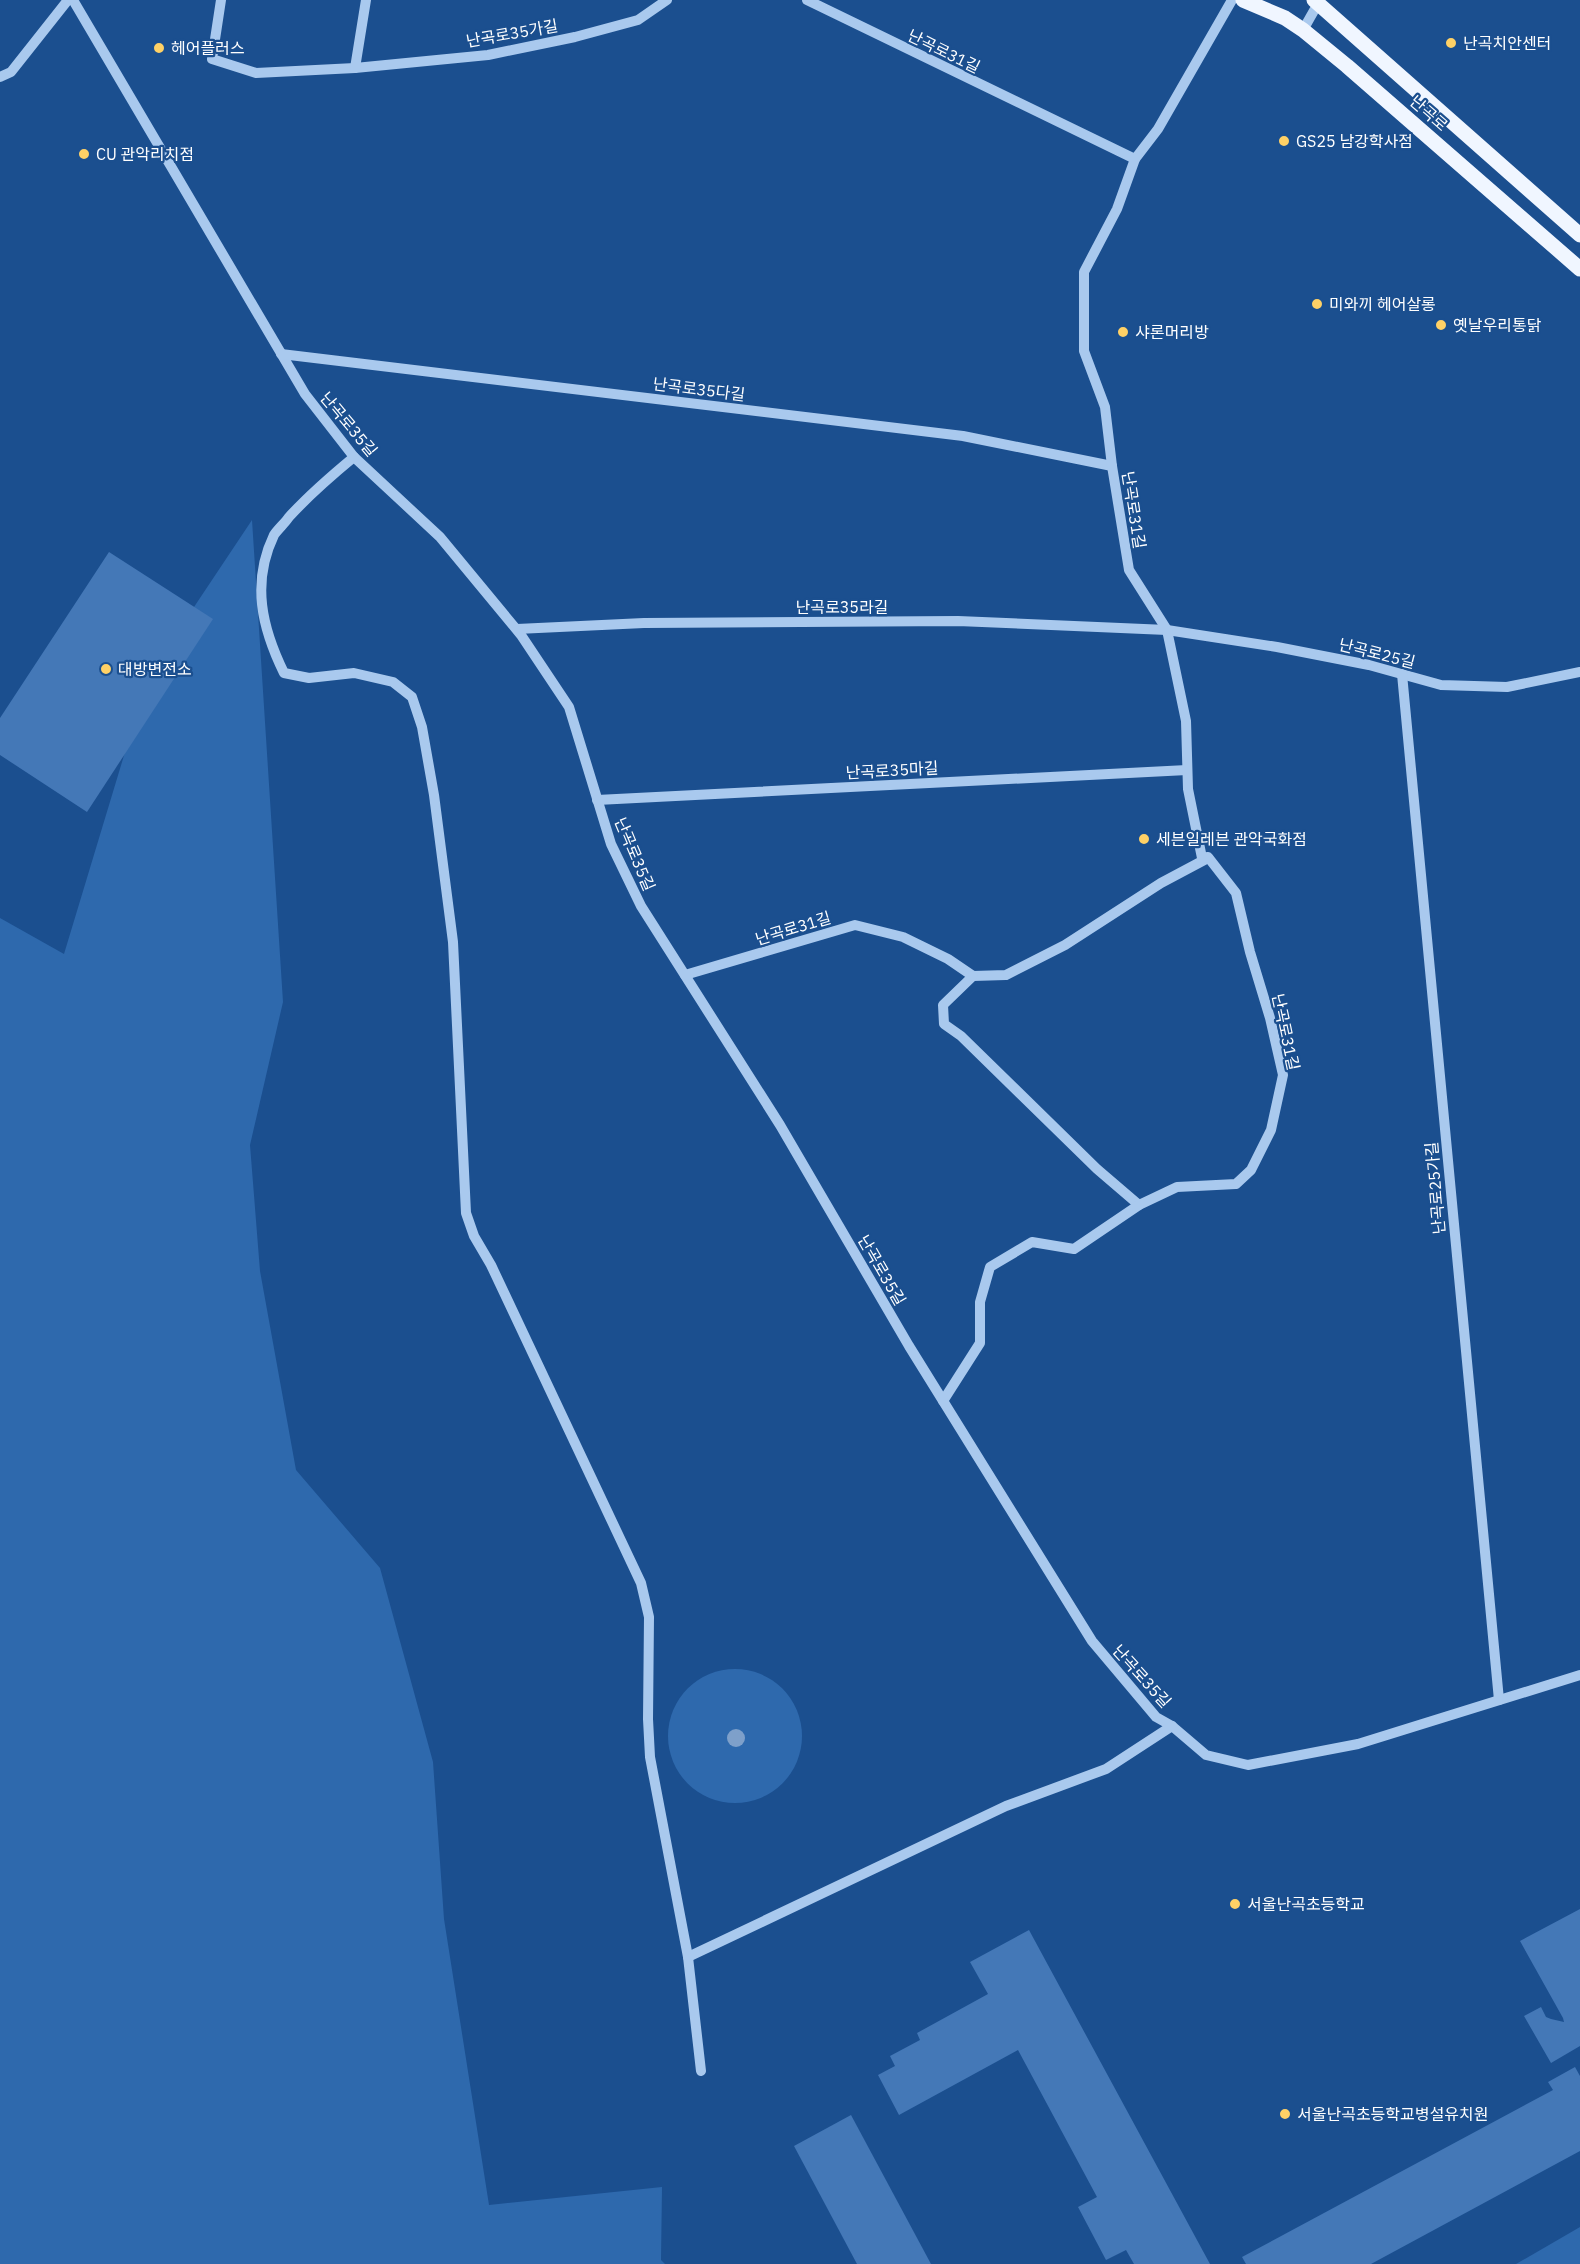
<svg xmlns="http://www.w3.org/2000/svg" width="1580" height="2264" font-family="'IBM Plex Sans','Noto Sans KR',sans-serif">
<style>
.green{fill:#2e69ad}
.building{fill:#4478b7}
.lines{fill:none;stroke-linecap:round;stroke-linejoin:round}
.minor{stroke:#a9c9ee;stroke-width:10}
.major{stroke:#f0f6ff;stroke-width:15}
.tree{fill:#7ea0ca}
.poi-dot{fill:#ffd166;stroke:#1b4f8f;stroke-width:2}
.labels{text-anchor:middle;stroke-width:4.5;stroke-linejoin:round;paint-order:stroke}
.street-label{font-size:16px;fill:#fff;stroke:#1b4f8f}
.poi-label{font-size:16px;fill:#fff;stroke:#1b4f8f;text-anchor:start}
</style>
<rect width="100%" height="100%" fill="#1b4f8f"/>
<g class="green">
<path d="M 252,520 L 283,1002 L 250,1145 L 260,1271 L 296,1470 L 380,1568 L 433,1762 L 444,1919 L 489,2205 L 662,2187 L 661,2260 L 665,2264 L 0,2264 L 0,918 L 64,954 L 148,676 Z"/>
<circle cx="735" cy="1736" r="67"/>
<path d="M 1580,2227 L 1580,2264 L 1516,2264 Z"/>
</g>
<g class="building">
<path d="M 109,552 L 213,619 L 87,812 L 0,755 L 0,718 Z"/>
<path d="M 1580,1909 L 1580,2046 L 1551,2063 L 1524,2016 L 1541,2007 L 1546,2017 L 1551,2019 L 1564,2022 L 1563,2018 L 1520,1941 Z"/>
<path d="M 1029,1930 L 1210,2264 L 1134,2264 L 1126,2250 L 1106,2260 L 1078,2207 L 1097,2197 L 1018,2050 L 899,2115 L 878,2075 L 895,2066 L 890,2056 L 920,2040 L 917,2033 L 988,1994 L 970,1962 Z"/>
<path d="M 1575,2067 L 1580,2076 L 1580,2151 L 1371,2264 L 1246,2264 L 1242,2257 L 1553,2090 L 1548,2082 Z"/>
<path d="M 851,2115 L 931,2264 L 857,2264 L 794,2146 Z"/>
</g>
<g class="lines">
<g class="minor">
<path d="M 73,0 L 305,394 L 354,457 L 440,537 L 521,635 L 569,707 L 611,844 L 641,906 L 780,1125 L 909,1346 L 1092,1641 L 1156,1717 L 1172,1726 L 1206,1755 L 1248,1765 L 1358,1744 L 1580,1675"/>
<path d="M 221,0 L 212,59 L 256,73 L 355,68 L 488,55 L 575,37 L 638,20 L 667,0"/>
<path d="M 807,0 L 1135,159"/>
<path d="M 1303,30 L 1320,0"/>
<path d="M 355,68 L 366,0"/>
<path d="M 0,77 L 11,72 L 68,0"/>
<path d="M 281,354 L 963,436 L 1112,466"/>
<path d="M 354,457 C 331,476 309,495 289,517 C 285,523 278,529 274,535 C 251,583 262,628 284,673 L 309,678 L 354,673 L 393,682 L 412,697 L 422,727 L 434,795 L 453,942 L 466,1213 L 474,1236 L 491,1265 L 641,1583 L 649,1617 L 648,1719 L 650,1757 L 688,1957 L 701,2071"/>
<path d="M 517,629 L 644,623 L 958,621 L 1167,630 L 1277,647 L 1369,665 L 1441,685 L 1507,687 L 1580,672"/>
<path d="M 1402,674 L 1499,1700"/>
<path d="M 597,800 L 1187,770"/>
<path d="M 685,975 L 855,925 L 903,937 L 948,959 L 973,976 L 1006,975 L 1065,945 L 1161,883 L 1208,858"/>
<path d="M 973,976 L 943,1005 L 944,1024 L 961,1036 L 1097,1169 L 1139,1205"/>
<path d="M 943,1401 L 980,1343 L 980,1302 L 990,1267 L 1032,1242 L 1074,1249 L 1139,1205 L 1177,1187 L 1236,1184 L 1251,1170 L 1271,1130 L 1283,1075 L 1270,1018 L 1250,952 L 1236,893 L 1208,857 L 1202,858 L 1188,789 L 1186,721 L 1167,630 L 1129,570 L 1112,466 L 1105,407 L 1084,351 L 1084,272 L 1117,209 L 1135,159 L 1158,129 L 1232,0"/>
<path d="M 688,1957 L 1006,1806 L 1106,1769 L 1172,1726"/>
</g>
<g class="major">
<path d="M 1243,0 L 1285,18 L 1303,30 L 1347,66 L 1580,269"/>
<path d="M 1314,0 L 1580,235"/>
</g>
</g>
<circle class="tree" cx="736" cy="1738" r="9"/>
<g class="poi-dot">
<circle cx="1451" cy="43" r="6"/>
<circle cx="159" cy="48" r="6"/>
<circle cx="1284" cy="141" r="6"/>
<circle cx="84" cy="154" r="6"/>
<circle cx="1317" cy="304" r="6"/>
<circle cx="1441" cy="325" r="6"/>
<circle cx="1123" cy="332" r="6"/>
<circle cx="106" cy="669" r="6"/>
<circle cx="1144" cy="839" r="6"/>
<circle cx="1235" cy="1904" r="6"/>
<circle cx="1285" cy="2114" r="6"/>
</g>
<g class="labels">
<g class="street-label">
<text transform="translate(512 33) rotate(-10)" y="6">난곡로35가길</text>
<text transform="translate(944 51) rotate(26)" y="6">난곡로31길</text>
<text transform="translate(1429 113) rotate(41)" y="6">난곡로</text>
<text transform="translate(699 389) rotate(7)" y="6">난곡로35다길</text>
<text transform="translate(349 424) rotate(50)" y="6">난곡로35길</text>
<text transform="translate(1134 510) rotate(81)" y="6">난곡로31길</text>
<text x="842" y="613">난곡로35라길</text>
<text transform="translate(1377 653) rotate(14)" y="6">난곡로25길</text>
<text transform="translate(892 770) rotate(-3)" y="6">난곡로35마길</text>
<text transform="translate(635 854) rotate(67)" y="6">난곡로35길</text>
<text transform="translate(793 928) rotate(-17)" y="6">난곡로31길</text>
<text transform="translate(1286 1032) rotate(78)" y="6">난곡로31길</text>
<text transform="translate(1435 1188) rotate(-95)" y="6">난곡로25가길</text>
<text transform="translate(882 1270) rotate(60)" y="6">난곡로35길</text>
<text transform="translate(1142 1676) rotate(48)" y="6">난곡로35길</text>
</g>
<g class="poi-label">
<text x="1463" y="49">난곡치안센터</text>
<text x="171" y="54">헤어플러스</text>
<text x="1296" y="147">GS25 남강학사점</text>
<text x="96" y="160">CU 관악리치점</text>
<text x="1329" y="310">미와끼 헤어살롱</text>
<text x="1453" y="331">옛날우리통닭</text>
<text x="1135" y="338">샤론머리방</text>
<text x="118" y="675">대방변전소</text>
<text x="1156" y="845">세븐일레븐 관악국화점</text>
<text x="1247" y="1910">서울난곡초등학교</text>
<text x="1297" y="2120">서울난곡초등학교병설유치원</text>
</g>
</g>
</svg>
